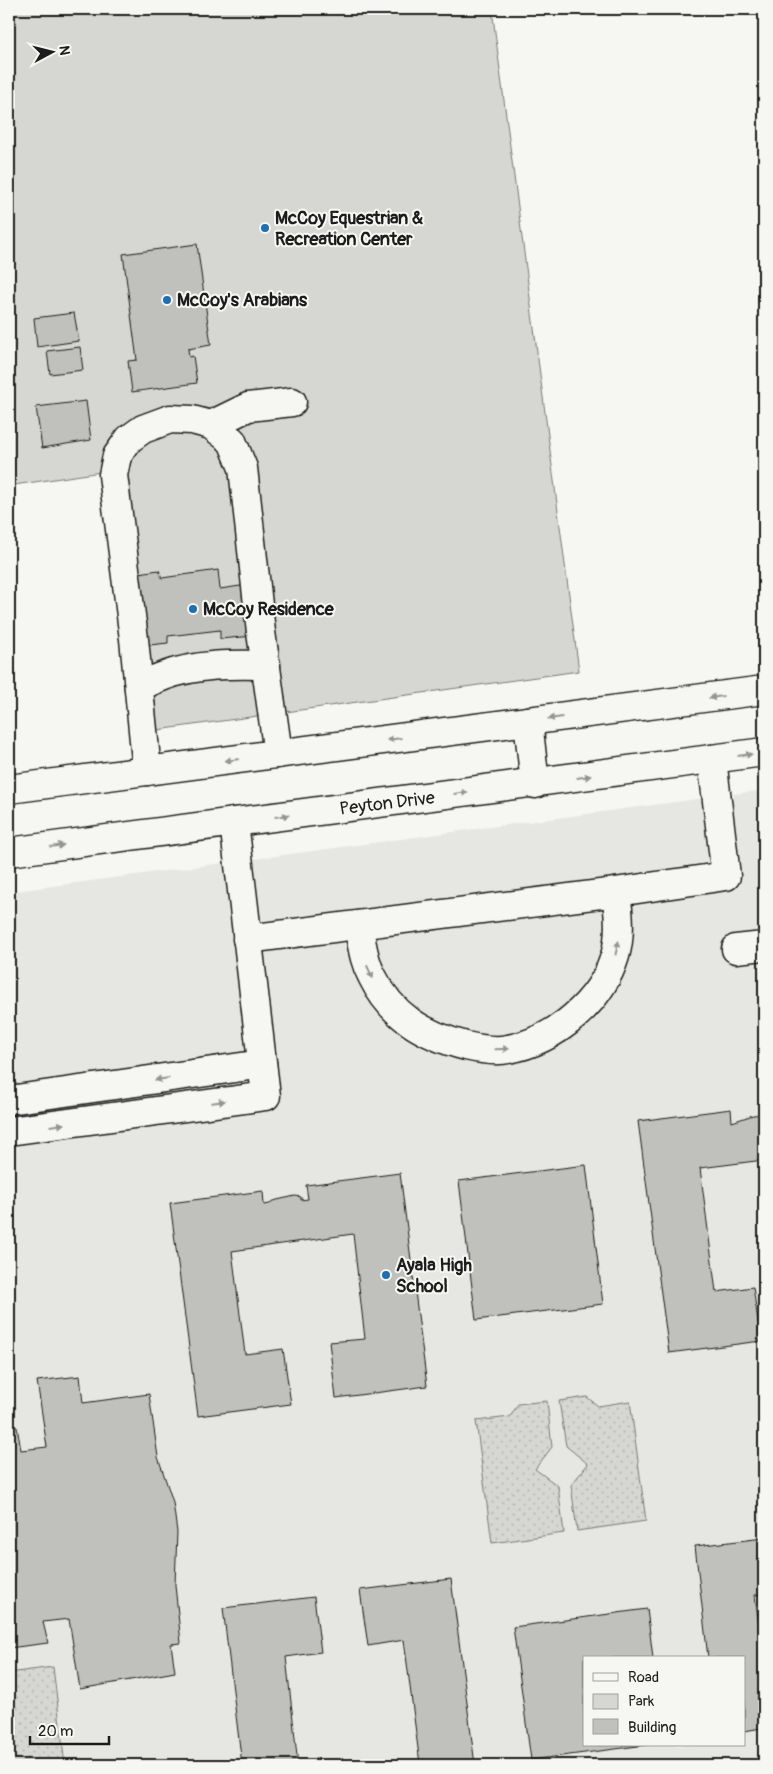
<svg xmlns="http://www.w3.org/2000/svg" width="773" height="1774" font-family="Pangolin,sans-serif">
<style>
.built{fill:#e6e6e2;fill-rule:evenodd}
.green{fill:url(#green-dots);stroke:#797977}
.pitch{fill:#d6d6d2;stroke:#797977}
.building{fill:#c0c0bd;stroke:#1c1c1c}
.lines{fill:none;stroke-linecap:round;stroke-linejoin:round}
.minor-casing{stroke:#1c1c1c;stroke-width:31}
.major-casing{stroke:#1c1c1c;stroke-width:31}
.minor{stroke:#f6f6f2;stroke-width:28}
.major{stroke:#f6f6f2;stroke-width:28}
.oneway{fill:#949492}
.poi-dot{fill:#1f6fb2;stroke:#f6f6f2;stroke-width:2}
.labels{text-anchor:middle;stroke-width:4;stroke-linejoin:round;paint-order:stroke}
.poi-label{font-size:18px;font-weight:bold;fill:#1c1c1c;stroke:#f6f6f2;text-anchor:start}
.street-label{font-size:18px;fill:#1c1c1c;stroke:#f6f6f2}
</style>
<defs>
<pattern id="green-dots" width="8" height="8" patternUnits="userSpaceOnUse" patternTransform="scale(1.25)"><rect width="8" height="8" fill="#d6d6d2"/><path d="M2 2h.1M6 6h.1" fill="none" stroke="#b7b7b4" stroke-width="1.8" stroke-linecap="round"/></pattern>
</defs>
<rect width="100%" height="100%" fill="#f6f6f2"/>
<filter id="ink" filterUnits="userSpaceOnUse"><feTurbulence type="fractalNoise" baseFrequency=".02" numOctaves="2"/><feDisplacementMap in="SourceGraphic" scale="10" xChannelSelector="R" yChannelSelector="G"/><feConvolveMatrix kernelMatrix="1 2 1 2 8 2 1 2 1" color-interpolation-filters="sRGB"/></filter>
<g filter="url(#ink)">
<path class="built" d="M 764,790 L 764,1765 L 9,1765 L 9,892 ZM 584,1658 L 744,1658 L 744,1745 L 584,1745 Z"/>
<g class="green">
<path d="M 587,1397 L 598,1406 L 630,1401 L 646,1521 L 577,1531 L 571,1485 L 588,1464 L 566,1446 L 559,1401 Z"/>
<path d="M 547,1401 L 552,1447 L 535,1469 L 558,1486 L 564,1533 L 492,1543 L 476,1421 L 510,1417 L 518,1404 Z"/>
<path d="M 53,1667 L 65,1765 L 9,1765 L 9,1673 Z"/>
</g>
<path class="pitch" d="M 9,9 L 492,9 L 579,671 L 136,733 L 101,472 L 14,485 L 9,447 Z"/>
<g class="building">
<path d="M 197,244 L 211,345 L 188,349 L 189,357 L 193,356 L 197,383 L 132,392 L 128,361 L 137,360 L 123,254 Z"/>
<path d="M 74,313 L 79,341 L 37,347 L 34,318 Z"/>
<path d="M 80,347 L 83,370 L 50,374 L 47,351 Z"/>
<path d="M 86,401 L 91,440 L 42,448 L 36,407 Z"/>
<path d="M 159,570 L 162,578 L 218,570 L 220,589 L 247,585 L 254,636 L 220,639 L 220,630 L 168,636 L 168,643 L 141,646 L 131,574 Z"/>
<path d="M 731,1109 L 732,1122 L 753,1115 L 764,1114 L 764,1160 L 700,1168 L 716,1292 L 753,1287 L 761,1341 L 669,1353 L 638,1121 Z"/>
<path d="M 586,1165 L 603,1304 L 476,1320 L 459,1181 Z"/>
<path d="M 400,1173 L 427,1386 L 336,1398 L 329,1342 L 365,1339 L 353,1234 L 232,1251 L 245,1354 L 283,1349 L 291,1404 L 198,1416 L 170,1203 L 263,1191 L 264,1205 L 270,1204 L 271,1202 L 277,1200 L 295,1196 L 301,1197 L 301,1200 L 308,1199 L 306,1185 Z"/>
<path d="M 80,1376 L 83,1403 L 149,1394 L 158,1457 L 173,1502 L 177,1532 L 175,1585 L 181,1643 L 171,1644 L 175,1672 L 80,1689 L 69,1619 L 43,1622 L 48,1643 L 9,1648 L 9,1428 L 17,1427 L 21,1450 L 47,1447 L 37,1381 Z"/>
<path d="M 764,1538 L 764,1594 L 755,1595 L 764,1665 L 764,1746 L 762,1728 L 744,1731 L 744,1658 L 708,1658 L 695,1546 Z"/>
<path d="M 451,1579 L 475,1765 L 408,1765 L 420,1764 L 404,1640 L 368,1646 L 360,1590 Z"/>
<path d="M 314,1597 L 321,1652 L 286,1657 L 298,1765 L 242,1765 L 223,1608 Z"/>
<path d="M 647,1609 L 653,1658 L 584,1658 L 584,1745 L 646,1745 L 531,1760 L 513,1627 Z"/>
</g>
<g class="lines">
<defs>
<g id="minor">
<path d="M 211,425 L 248,407 L 292,402"/>
<path d="M 139,687 C 147,683 155,679 164,676 C 196,664 232,664 266,665"/>
<path d="M 147,771 L 134,639 L 113,475 L 117,456 L 129,439 L 143,429 L 170,419 L 192,420 L 211,425 L 232,441 L 243,468 L 261,632 L 278,754"/>
<path d="M 358,925 C 362,942 363,960 372,976 C 392,1017 424,1035 466,1046 C 479,1049 495,1052 508,1049 C 555,1041 601,1002 615,956 C 621,935 619,914 616,892"/>
<path d="M 247,939 L 616,892 L 726,876 L 712,759"/>
<path d="M 736,949 L 764,946"/>
<path d="M 9,1100 L 262,1064"/>
<path d="M 9,1131 L 266,1096 L 234,822"/>
</g>
<g id="major">
<path d="M 528,721 L 535,784"/>
<path d="M 9,789 L 764,690"/>
<path d="M 9,852 L 764,752"/>
</g>
</defs>
<use href="#minor" class="minor-casing"/>
<use href="#major" class="major-casing"/>
<use href="#minor" class="minor"/>
<use href="#major" class="major"/>
</g>
<defs><path id="oneway-solid" d="M-6-.8H1V-3.2L6.5 0L1 3.2V.8H-6Z" transform="scale(1.25)"/></defs>
<g class="oneway">
<use href="#oneway-solid" transform="translate(716 697) rotate(172)"/>
<use href="#oneway-solid" transform="translate(555 718) rotate(173)"/>
<use href="#oneway-solid" transform="translate(394 739) rotate(173)"/>
<use href="#oneway-solid" transform="translate(745 755) rotate(-7)"/>
<use href="#oneway-solid" transform="translate(232 760) rotate(173)"/>
<use href="#oneway-solid" transform="translate(584 777) rotate(-8)"/>
<use href="#oneway-solid" transform="translate(461 793) rotate(-7)"/>
<use href="#oneway-solid" transform="translate(282 816) rotate(-7)"/>
<use href="#oneway-solid" transform="translate(57 846) rotate(-8)"/>
<use href="#oneway-solid" transform="translate(617 948) rotate(-77)"/>
<use href="#oneway-solid" transform="translate(370 972) rotate(65)"/>
<use href="#oneway-solid" transform="translate(502 1049) rotate(-2)"/>
<use href="#oneway-solid" transform="translate(162 1079) rotate(172)"/>
<use href="#oneway-solid" transform="translate(218 1102) rotate(-8)"/>
<use href="#oneway-solid" transform="translate(57 1125) rotate(-8)"/>
</g>
</g>
<g class="poi-dot">
<circle cx="265" cy="228" r="5"/>
<circle cx="167" cy="300" r="5"/>
<circle cx="193" cy="609" r="5"/>
<circle cx="386" cy="1275" r="5"/>
</g>
<g class="labels">
<g class="poi-label">
<text x="275" y="224">McCoy Equestrian &amp;<tspan x="275" dy="21">Recreation Center</tspan></text>
<text x="177" y="306">McCoy's Arabians</text>
<text x="203" y="615">McCoy Residence</text>
<text x="396" y="1271">Ayala High<tspan x="396" dy="21">School</tspan></text>
</g>
<g class="street-label">
<text transform="translate(387 803) rotate(-7)" y="6">Peyton Drive</text>
</g>
</g>
<rect width="773" height="1774" fill="none" stroke="#f6f6f2" stroke-width="30"/>
<rect x="15" y="15" width="743" height="1744" fill="none" stroke="#1c1c1c" stroke-width="2" filter="url(#ink)"/>
<rect x="583" y="1656" width="162" height="90" fill="#f6f6f2" stroke="#9f9f9c"/>
<rect x="593" y="1673" width="25" height="8" fill="#f6f6f2" stroke="#9f9f9c"/>
<text x="628" y="1682" font-size="15" fill="#1c1c1c">Road</text>
<rect x="593" y="1694" width="25" height="15" fill="#d6d6d2" stroke="#9f9f9c"/>
<text x="628" y="1706" font-size="15" fill="#1c1c1c">Park</text>
<rect x="593" y="1719" width="25" height="15" fill="#c0c0bd" stroke="#9f9f9c"/>
<text x="628" y="1732" font-size="15" fill="#1c1c1c">Building</text>
<g transform="translate(52 52) rotate(83)" stroke="#f6f6f2" stroke-width="4" paint-order="stroke">
<path d="M0-4L9 19L0 12L-9 19Z" fill="#1c1c1c"/>
<text y="-8" font-size="14" font-weight="bold" text-anchor="middle" fill="#1c1c1c">N</text>
</g>
<path d="M30 1736v8h79v-8" fill="none" stroke="#1c1c1c" stroke-width="2.5"/>
<text x="38" y="1736" font-size="15" fill="#1c1c1c" stroke="#f6f6f2" stroke-width="4" paint-order="stroke">20 m</text>
</svg>
